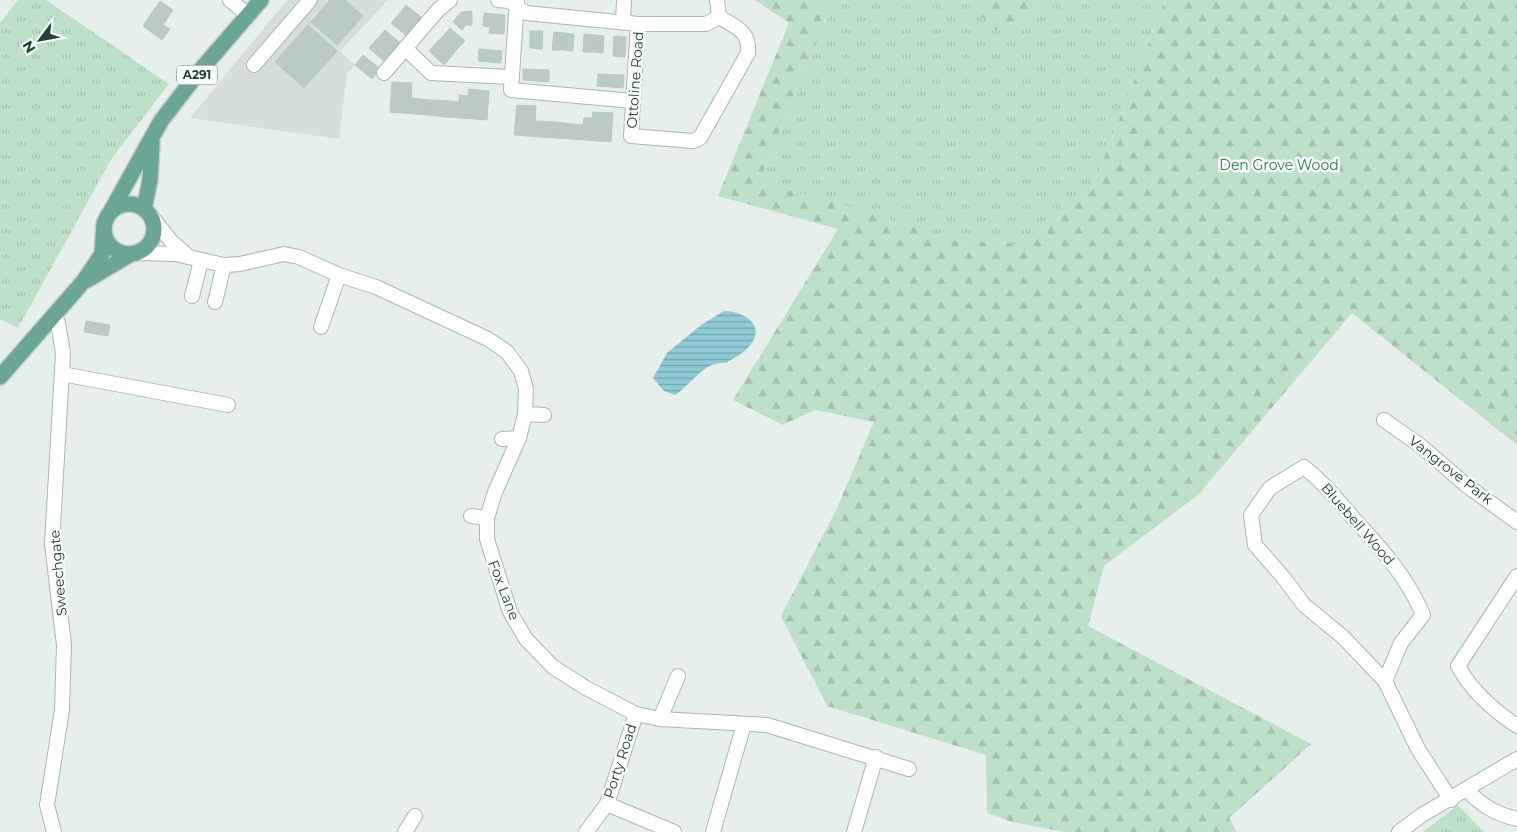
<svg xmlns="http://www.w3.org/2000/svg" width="1517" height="832" font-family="Montserrat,sans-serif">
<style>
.built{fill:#d4dfda}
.grass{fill:url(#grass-tufts)}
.forest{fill:url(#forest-firs)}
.water{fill:url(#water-rules)}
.building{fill:#bbcac4;stroke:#b8c9c2}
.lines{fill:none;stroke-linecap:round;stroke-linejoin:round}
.minor-casing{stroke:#a8b8b2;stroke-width:16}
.major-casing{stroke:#c2cac8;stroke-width:18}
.minor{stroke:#fff;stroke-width:14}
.major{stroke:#6aa596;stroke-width:15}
.labels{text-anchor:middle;stroke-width:5;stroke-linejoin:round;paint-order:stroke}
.shield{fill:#f7fbf9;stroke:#637a73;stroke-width:1}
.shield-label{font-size:12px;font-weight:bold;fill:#24423a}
.street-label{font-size:14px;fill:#24423a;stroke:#f7fbf9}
.park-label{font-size:14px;fill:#2d7a4b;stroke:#f7fbf9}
</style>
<defs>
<pattern id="grass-tufts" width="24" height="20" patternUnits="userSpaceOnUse" patternTransform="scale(1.25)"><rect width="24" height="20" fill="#bfe0c8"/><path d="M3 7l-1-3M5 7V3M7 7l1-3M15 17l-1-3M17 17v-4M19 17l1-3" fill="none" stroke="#a4c1ad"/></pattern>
<pattern id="forest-firs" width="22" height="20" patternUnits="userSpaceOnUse" patternTransform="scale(1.25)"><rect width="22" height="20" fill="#bfe0c8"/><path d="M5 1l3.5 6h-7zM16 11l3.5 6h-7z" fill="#a4c1ad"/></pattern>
<pattern id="water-rules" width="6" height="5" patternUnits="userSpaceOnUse" patternTransform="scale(1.25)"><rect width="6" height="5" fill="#8ec9d4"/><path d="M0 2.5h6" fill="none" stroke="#74a5ad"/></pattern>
</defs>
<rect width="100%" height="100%" fill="#e6efeb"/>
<path class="built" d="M 287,0 L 388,0 L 340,51 L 355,65 L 347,73 L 339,139 L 190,118 Z"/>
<g class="grass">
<path d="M 18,0 L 46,0 L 169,84 L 112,158 L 18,328 L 0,319 L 0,23 Z"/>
<path d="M 828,0 L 971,0 L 992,31 L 1033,17 L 1040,0 L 1165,0 L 1091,192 L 1024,245 L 954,240 L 759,182 L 827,17 Z"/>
<path d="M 1458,805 L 1484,832 L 1423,832 Z"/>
</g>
<g class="forest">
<path d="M 755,0 L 828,0 L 827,17 L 759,182 L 857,209 L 954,240 L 1024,245 L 1091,192 L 1165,0 L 1517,0 L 1517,445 L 1352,313 L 1198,495 L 1104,566 L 1088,626 L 1311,744 L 1229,818 L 1237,832 L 1065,832 L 1012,822 L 987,813 L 986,755 L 827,706 L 781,616 L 836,510 L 874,422 L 815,410 L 783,425 L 733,400 L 838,229 L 718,196 L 789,23 Z"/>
<path d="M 971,0 L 1040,0 L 1033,17 L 992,31 Z"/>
</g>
<path class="water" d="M 724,311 C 742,311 766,324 751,344 C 746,352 734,358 726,363 C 705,360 692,384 675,395 L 664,391 L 653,378 L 667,353 L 701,325 Z"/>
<g class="building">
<path d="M 330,0 L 345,0 L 363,16 L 337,45 L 311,22 Z"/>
<path d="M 160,1 L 173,10 L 163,25 L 170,29 L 162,40 L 143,26 Z"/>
<path d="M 406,5 L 422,18 L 414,27 L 399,14 Z"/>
<path d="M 472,11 L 472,25 L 466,25 L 462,30 L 453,22 L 461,12 Z"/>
<path d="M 484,13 L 505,15 L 504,34 L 489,33 L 490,27 L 483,26 Z"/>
<path d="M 399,14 L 414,27 L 407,36 L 391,23 Z"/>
<path d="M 308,25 L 337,51 L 304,88 L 275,62 Z"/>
<path d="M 450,28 L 465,41 L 457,49 L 443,36 Z"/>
<path d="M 385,30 L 400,43 L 392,52 L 377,39 Z"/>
<path d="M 530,31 L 543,31 L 542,49 L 530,48 Z"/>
<path d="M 554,32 L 564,33 L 562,50 L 552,50 Z"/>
<path d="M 564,33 L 574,34 L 573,51 L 562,50 Z"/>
<path d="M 584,34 L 594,35 L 593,52 L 583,52 Z"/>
<path d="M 594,35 L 604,36 L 603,53 L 593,52 Z"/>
<path d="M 443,36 L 457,49 L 451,57 L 436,43 Z"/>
<path d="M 614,36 L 626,37 L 625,57 L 613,56 Z"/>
<path d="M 377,39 L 392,52 L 385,62 L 369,48 Z"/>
<path d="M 436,43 L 451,57 L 444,65 L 429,51 Z"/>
<path d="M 479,49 L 502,51 L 501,63 L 478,61 Z"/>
<path d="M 363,55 L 380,69 L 372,79 L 355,65 Z"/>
<path d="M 523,69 L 549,70 L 549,82 L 523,80 Z"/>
<path d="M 598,74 L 624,75 L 623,88 L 597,86 Z"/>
<path d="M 392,82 L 412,83 L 411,98 L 431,100 L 429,115 L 390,112 Z"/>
<path d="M 469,89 L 489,91 L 487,120 L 447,117 L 449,101 L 459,102 L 459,95 L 468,96 Z"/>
<path d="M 431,100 L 449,101 L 447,117 L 429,115 Z"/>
<path d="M 517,105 L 536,106 L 535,121 L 555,122 L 554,138 L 514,135 Z"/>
<path d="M 593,112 L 613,113 L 611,142 L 572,139 L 573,124 L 583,125 L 584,118 L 592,118 Z"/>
<path d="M 555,122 L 573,124 L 572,139 L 554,138 Z"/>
<path d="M 86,321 L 110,325 L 108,336 L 84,332 Z"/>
</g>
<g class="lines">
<defs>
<g id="minor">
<path d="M 230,0 L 248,15"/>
<path d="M 498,0 L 509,1 L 526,13 L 638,24 L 706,24 L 719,17"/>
<path d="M 517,0 L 511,90 L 633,101"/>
<path d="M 717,0 L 719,17"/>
<path d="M 623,21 L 624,0"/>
<path d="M 638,24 L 631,136 L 693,141 L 700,138 L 748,53 C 750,31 736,27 719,17"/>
<path d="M 405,48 L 431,73 L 512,77"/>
<path d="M 254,65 L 310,0"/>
<path d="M 384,73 L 438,10 L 450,0"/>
<path d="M 148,212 L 171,241 L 188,256"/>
<path d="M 136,253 L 175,254 L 224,265 L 240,264 L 284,254 L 299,257 L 339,275 L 376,287 L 488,339 L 507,352 L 521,371 L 526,389 L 525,414 L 519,438 L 495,492 L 487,518 L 487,539 L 510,612 L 526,639 L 553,667 L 586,688 L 636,714 L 660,719 L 767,725 L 909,769"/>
<path d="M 192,296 L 201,261"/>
<path d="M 215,302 L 224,265"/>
<path d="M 54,315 L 58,323 L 63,353 L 52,544 L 64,645 L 62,710 L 47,805 L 54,832"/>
<path d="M 321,327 L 339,275"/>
<path d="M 62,374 L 228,405"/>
<path d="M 525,414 L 544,415"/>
<path d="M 1384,420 L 1421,446 L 1466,485 L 1517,522"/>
<path d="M 502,439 L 519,438"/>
<path d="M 1304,467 C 1324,483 1337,499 1354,519 C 1381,548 1408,578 1423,615 L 1401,643 L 1385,681 L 1343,637 L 1304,605 L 1283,577 L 1255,545 L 1251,515 L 1270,488 Z"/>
<path d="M 471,516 L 487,518"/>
<path d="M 1517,576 L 1458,666 C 1472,692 1493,710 1517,726"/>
<path d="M 1385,681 L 1418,749 L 1451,800"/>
<path d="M 660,719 L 678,676"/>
<path d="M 1467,790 C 1482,806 1496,814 1517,819"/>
<path d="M 607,804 L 674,832"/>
<path d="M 405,832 L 415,816"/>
<path d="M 586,832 L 607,804 L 636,714"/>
<path d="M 713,832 L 744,724"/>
<path d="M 854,832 L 876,757"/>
<path d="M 1399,832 L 1422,815 L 1517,759"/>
</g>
<g id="major">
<circle cx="129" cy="229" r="25"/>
<path d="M 144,209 L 150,180 L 152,143"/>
<path d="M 111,211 L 161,121 L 198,73 L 261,0"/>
<path d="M 87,280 L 131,254"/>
<path d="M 0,377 L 83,282 L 102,254 L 104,224"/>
</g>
</defs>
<use href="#minor" class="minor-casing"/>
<use href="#major" class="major-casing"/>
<use href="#minor" class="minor"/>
<use href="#major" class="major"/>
</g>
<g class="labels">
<rect class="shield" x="177" y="65.5" width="40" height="19" rx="4"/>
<g class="shield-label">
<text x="197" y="79">A291</text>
</g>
<g class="street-label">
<text transform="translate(635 80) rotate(-86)" y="5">Ottoline Road</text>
<text transform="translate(1451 470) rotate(38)" y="5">Vangrove Park</text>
<text transform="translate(1358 524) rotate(49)" y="5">Bluebell Wood</text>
<text transform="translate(58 573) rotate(-95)" y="5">Sweechgate</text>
<text transform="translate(504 590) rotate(69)" y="5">Fox Lane</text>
<text transform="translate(620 761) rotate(-72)" y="5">Porty Road</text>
</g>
<g class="park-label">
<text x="1279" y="170">Den Grove Wood</text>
</g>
</g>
<g transform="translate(40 40) rotate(238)" stroke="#f7fbf9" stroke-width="4" paint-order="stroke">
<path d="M0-4L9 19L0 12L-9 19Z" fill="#24423a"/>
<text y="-8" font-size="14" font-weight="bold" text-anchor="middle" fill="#24423a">N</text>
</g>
</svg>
